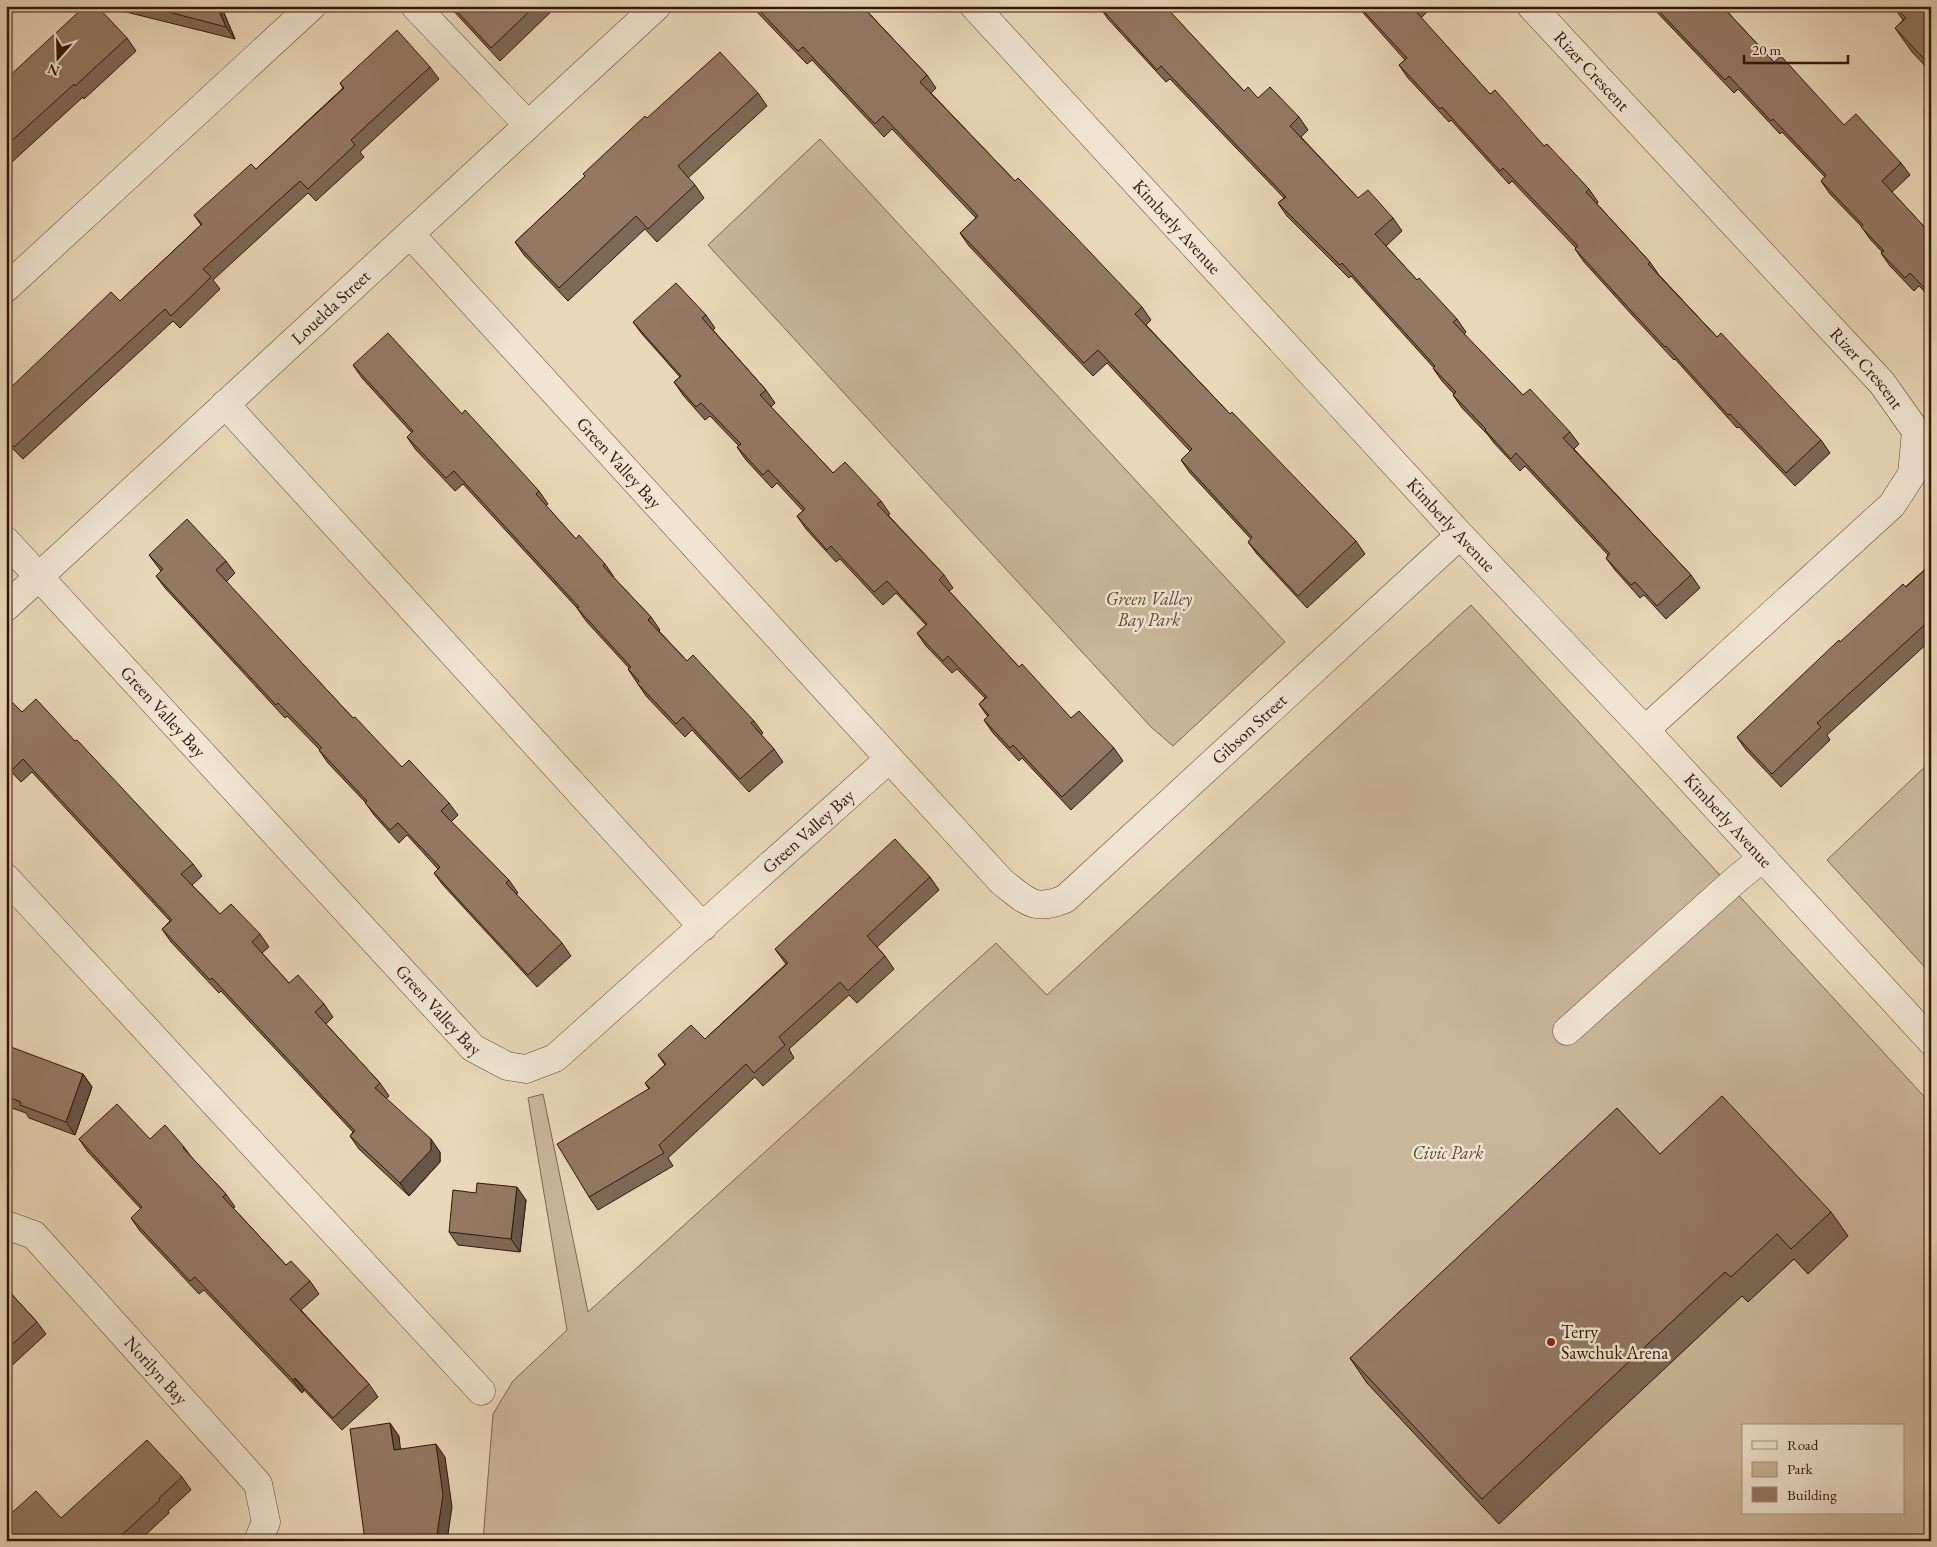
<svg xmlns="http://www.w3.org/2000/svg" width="1937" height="1547" font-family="'EB Garamond',serif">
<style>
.green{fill:#cab69b;stroke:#806552;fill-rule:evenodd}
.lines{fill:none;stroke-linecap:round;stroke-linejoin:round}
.minor-casing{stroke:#624534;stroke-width:29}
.minor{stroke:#f1e5d2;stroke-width:28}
.wall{fill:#7e6856;stroke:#351408}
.shaded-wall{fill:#675546;stroke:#351408}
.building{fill:#937964;stroke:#351408}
.poi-dot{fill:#8f2418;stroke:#f1e5d2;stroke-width:2}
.labels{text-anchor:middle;stroke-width:5;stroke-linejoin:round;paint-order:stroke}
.street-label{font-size:18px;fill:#351408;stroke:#f1e5d2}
.park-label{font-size:18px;font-style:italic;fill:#624534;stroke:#f1e5d2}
.poi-label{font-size:18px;fill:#351408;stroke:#f1e5d2;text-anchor:start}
</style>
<rect width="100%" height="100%" fill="#e9d7b9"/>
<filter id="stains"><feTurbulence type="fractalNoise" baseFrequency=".004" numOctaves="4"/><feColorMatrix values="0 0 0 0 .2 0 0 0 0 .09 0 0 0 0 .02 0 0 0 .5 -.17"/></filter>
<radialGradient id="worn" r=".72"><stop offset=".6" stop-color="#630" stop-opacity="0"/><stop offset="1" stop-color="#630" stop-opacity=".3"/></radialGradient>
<g class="green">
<path d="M 820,139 L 1285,642 L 1173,746 L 1151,727 L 708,245 Z"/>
<path d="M 1471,605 L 1931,1104 L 1931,1541 L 483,1541 L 493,1414 L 513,1381 L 567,1330 L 528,1098 L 543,1094 L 588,1312 L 996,943 L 1047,995 ZM 1743,1426 L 1903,1426 L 1903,1513 L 1743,1513 Z"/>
<path d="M 1931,761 L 1931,974 L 1827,860 Z"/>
</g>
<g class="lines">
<defs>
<g id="minor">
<path d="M 415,6 L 528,125"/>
<path id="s1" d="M 974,6 L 1460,535 L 1645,730 L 1931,1041"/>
<path id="s2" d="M 1531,6 L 1882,383 L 1916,431 L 1912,474 L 1892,505 L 1645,730"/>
<path id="s3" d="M 410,234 L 1002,882 C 1027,901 1033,912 1065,899 L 1460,535"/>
<path d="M 6,288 L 312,6"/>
<path d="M 225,404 L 703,927"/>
<path id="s4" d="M 6,541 L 473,1048 L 507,1066 L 526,1069 L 555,1058 L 889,759"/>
<path id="s5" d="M 6,607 L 657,6"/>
<path d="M 6,878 L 481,1391"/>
<path d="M 1567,1031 L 1739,877 L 1763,858"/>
<path id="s6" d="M 6,1225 L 34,1235 L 258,1484 L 266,1522 L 258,1541"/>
</g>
</defs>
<use href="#minor" class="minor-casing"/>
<use href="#minor" class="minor"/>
</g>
<g class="wall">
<path d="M 106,6 L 221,6 L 235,39 L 106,7 Z"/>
<path d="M 449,6 L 557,6 L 500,61 Z"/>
<path d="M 752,6 L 864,6 L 865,8 L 865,9 L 927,75 L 936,88 L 931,93 L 1015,181 L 1142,307 L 1151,320 L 1146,325 L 1230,414 L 1356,541 L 1365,554 L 1307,608 L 1257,554 L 1248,542 L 1251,539 L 1190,473 L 1181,460 L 1190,451 L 1107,363 L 1093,376 L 969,246 L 960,233 L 976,218 L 892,129 L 884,137 L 812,60 L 807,64 L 755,10 Z"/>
<path d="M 1099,6 L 1174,6 L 1169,11 L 1244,91 L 1258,98 L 1299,117 L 1308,130 L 1301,137 L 1358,198 L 1393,218 L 1402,231 L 1386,246 L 1417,280 L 1457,319 L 1466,332 L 1464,334 L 1523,395 L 1570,432 L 1579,444 L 1574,449 L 1691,575 L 1700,588 L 1666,619 L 1644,595 L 1640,598 L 1615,570 L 1606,558 L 1608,555 L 1525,466 L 1520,471 L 1494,443 L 1488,435 L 1462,408 L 1453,395 L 1454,394 L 1442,381 L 1433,368 L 1434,368 L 1351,276 L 1349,278 L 1287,216 L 1278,203 L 1284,198 L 1170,79 L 1166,82 L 1108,19 Z"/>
<path d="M 1357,6 L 1424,6 L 1427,12 L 1421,18 L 1490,94 L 1589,189 L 1598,202 L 1597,204 L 1650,262 L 1659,275 L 1717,337 L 1821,440 L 1830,453 L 1795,486 L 1739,427 L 1737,428 L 1675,359 L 1674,360 L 1633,316 L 1584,262 L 1575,249 L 1576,248 L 1512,181 L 1509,184 L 1451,120 L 1449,122 L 1408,78 L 1399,65 L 1405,60 Z"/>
<path d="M 1651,6 L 1722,6 L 1774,62 L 1844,125 L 1901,163 L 1910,175 L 1892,192 L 1931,234 L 1931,298 L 1919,286 L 1914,291 L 1890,266 L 1881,253 L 1882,252 L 1870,239 L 1861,226 L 1830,194 L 1821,181 L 1825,177 L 1782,132 L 1780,134 L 1738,89 L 1734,93 Z"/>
<path d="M 1893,6 L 1931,6 L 1931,72 L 1912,52 L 1895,28 L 1903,20 Z"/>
<path d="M 127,38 L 136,51 L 84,99 L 83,97 L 12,162 L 6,156 L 6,79 Z"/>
<path d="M 430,67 L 439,79 L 360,152 L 364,157 L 316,201 L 308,193 L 213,280 L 220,289 L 180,328 L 173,321 L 23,459 L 6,442 L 6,392 L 120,301 L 201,225 L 194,215 L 256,169 L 343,88 L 340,83 Z"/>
<path d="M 758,93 L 767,106 L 688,178 L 695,185 L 704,198 L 657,242 L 645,229 L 568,301 L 524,255 L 515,242 L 647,118 Z"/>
<path d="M 706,315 L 715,328 L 713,330 L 766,390 L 775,403 L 771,407 L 833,473 L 881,501 L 890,514 L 888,515 L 944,575 L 953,588 L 949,591 L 1019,667 L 1071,718 L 1114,748 L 1123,761 L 1071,810 L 1022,758 L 1019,761 L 993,733 L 984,720 L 988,717 L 979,704 L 985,698 L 957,669 L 952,673 L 926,646 L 917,633 L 926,625 L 896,593 L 883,605 L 840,559 L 836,562 L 806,529 L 797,516 L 803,511 L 777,483 L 772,488 L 746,460 L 737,447 L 739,446 L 710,416 L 705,420 L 683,395 L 674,382 L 680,377 L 642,334 L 633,322 Z"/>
<path d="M 353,365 L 462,414 L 539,491 L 548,504 L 546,506 L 576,539 L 605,564 L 614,577 L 613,577 L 651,617 L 660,630 L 659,631 L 687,661 L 754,721 L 763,733 L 761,735 L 774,749 L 783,762 L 749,792 L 692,730 L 685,737 L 646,696 L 628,669 L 629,668 L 586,621 L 577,608 L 463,484 L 455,491 L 416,450 L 407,437 L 412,433 L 362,378 Z"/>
<path d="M 149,555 L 226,561 L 235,573 L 226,582 L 353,718 L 402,767 L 449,803 L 458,815 L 451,822 L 509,880 L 518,893 L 516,894 L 562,943 L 571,956 L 537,987 L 443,885 L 434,873 L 438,869 L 407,835 L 399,843 L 374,815 L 365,802 L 328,763 L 319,750 L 320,750 L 287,716 L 285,718 L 165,588 L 156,576 L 161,571 Z"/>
<path d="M 1931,564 L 1931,640 L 1827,735 L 1830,740 L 1781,787 L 1746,750 L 1737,737 Z"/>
<path d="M 6,696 L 22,712 L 75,741 L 193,864 L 202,876 L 192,885 L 220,914 L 260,934 L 269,947 L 262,953 L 289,983 L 324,1004 L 333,1017 L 326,1024 L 380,1083 L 389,1096 L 386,1099 L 440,1152 L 440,1162 L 409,1196 L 359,1149 L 350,1136 L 353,1132 L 221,991 L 219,993 L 171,942 L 162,929 L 170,921 L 32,772 L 21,782 L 6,766 Z"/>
<path d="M 930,877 L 939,890 L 877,947 L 885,956 L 894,969 L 857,1003 L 849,995 L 789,1049 L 794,1058 L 763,1086 L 755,1077 L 668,1158 L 673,1166 L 598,1210 L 589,1197 L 649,1089 L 645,1083 L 665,1065 L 658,1055 L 705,1039 L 786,964 L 775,949 Z"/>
<path d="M 6,1055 L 83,1074 L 92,1087 L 75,1135 L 29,1118 L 26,1113 L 6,1106 Z"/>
<path d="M 79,1139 L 150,1139 L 184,1147 L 193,1159 L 226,1194 L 235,1207 L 233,1208 L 286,1265 L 310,1281 L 319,1294 L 301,1310 L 369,1384 L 378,1397 L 342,1430 L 304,1390 L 302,1393 L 204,1290 L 199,1294 L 140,1231 L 131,1218 L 141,1209 L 88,1152 Z"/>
<path d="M 1660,1154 L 1831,1212 L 1848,1236 L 1808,1274 L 1794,1259 L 1748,1302 L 1742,1296 L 1499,1524 L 1367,1383 L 1350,1358 Z"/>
<path d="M 526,1200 L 520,1252 L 458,1245 L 449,1232 Z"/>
<path d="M 6,1288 L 37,1322 L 46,1334 L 6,1371 Z"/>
<path d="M 182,1477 L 191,1490 L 168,1511 L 169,1513 L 139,1541 L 14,1541 L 6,1531 L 6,1518 L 61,1518 Z"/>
</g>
<g class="shaded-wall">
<path d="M 217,6 L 221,6 L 235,39 L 226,27 Z"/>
<path d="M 83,1074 L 92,1087 L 75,1135 L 66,1122 Z"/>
<path d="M 431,1139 L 440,1152 L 440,1162 L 409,1196 L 400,1183 Z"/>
<path d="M 517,1187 L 526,1200 L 520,1252 L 511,1239 Z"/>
<path d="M 295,1378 L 304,1390 L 302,1393 L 293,1380 Z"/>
<path d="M 390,1423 L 399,1436 L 402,1463 L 394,1450 Z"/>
<path d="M 436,1444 L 445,1457 L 452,1507 L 447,1541 L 436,1541 Z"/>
</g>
<g class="building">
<path d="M 85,6 L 97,6 L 127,38 L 75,86 L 74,84 L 6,146 L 6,79 Z"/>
<path d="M 145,6 L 217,6 L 226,27 Z"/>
<path d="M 452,6 L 535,6 L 491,48 Z"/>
<path d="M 755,6 L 862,6 L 927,75 L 920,82 L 1015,181 L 1018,178 L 1070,231 L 1142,307 L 1135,314 L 1230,414 L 1232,412 L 1356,541 L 1298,596 L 1248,542 L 1252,537 L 1181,460 L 1192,449 L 1098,350 L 1084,363 L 960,233 L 978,216 L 883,116 L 875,124 L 803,47 L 798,51 Z"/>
<path d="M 1099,6 L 1165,6 L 1244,91 L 1248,87 L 1258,98 L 1270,87 L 1299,117 L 1290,126 L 1358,198 L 1368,190 L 1393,218 L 1375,234 L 1417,280 L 1419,278 L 1457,319 L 1453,322 L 1523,395 L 1530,389 L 1570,432 L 1563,438 L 1691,575 L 1657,606 L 1635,582 L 1631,585 L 1606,558 L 1610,554 L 1516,453 L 1511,459 L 1485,430 L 1486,429 L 1453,395 L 1456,392 L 1433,368 L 1435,366 L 1342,263 L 1340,265 L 1278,203 L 1286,197 L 1161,66 L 1157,70 Z"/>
<path d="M 1359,6 L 1411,6 L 1490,94 L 1495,90 L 1544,146 L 1547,144 L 1589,189 L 1586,192 L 1650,262 L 1648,264 L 1717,337 L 1721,333 L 1821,440 L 1786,473 L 1730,414 L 1728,415 L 1666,346 L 1665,347 L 1624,303 L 1575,249 L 1578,246 L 1503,168 L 1500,171 L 1442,107 L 1440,109 L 1399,65 L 1407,58 Z"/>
<path d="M 1654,6 L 1722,6 L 1774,62 L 1781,56 L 1844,125 L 1856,114 L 1901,163 L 1882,181 L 1931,234 L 1931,295 L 1910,273 L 1905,278 L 1881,253 L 1884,251 L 1861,227 L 1863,225 L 1821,181 L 1826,175 L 1773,119 L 1771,121 L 1729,76 L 1725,80 Z"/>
<path d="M 1894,6 L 1931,6 L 1931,66 L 1895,28 L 1906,18 Z"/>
<path d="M 397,30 L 430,67 L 351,140 L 355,145 L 308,189 L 300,181 L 203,269 L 211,277 L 171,316 L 165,309 L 14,447 L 6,439 L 6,392 L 111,292 L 120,301 L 202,224 L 194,215 L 251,164 L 256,169 L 344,88 L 340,83 Z"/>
<path d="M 720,52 L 758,93 L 678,166 L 695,185 L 648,229 L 636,216 L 559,288 L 515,242 L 585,176 L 583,174 L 645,116 L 647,118 Z"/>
<path d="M 676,283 L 706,315 L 702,318 L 766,390 L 760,395 L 833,473 L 845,462 L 881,501 L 877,504 L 944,575 L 939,580 L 1019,667 L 1022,664 L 1071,718 L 1079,711 L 1114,748 L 1062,797 L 1013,745 L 1010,748 L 984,720 L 989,715 L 979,704 L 987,697 L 948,656 L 943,661 L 917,633 L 927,624 L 887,581 L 874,592 L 831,546 L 827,550 L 797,516 L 805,509 L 768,470 L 763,475 L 737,447 L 741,444 L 701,403 L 696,407 L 674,382 L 681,376 L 633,322 Z"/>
<path d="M 388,333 L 462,414 L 465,410 L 490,437 L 539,491 L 536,494 L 576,539 L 579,535 L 605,564 L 603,566 L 651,617 L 648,620 L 687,661 L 693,655 L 754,721 L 751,723 L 774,749 L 740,779 L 683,717 L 676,724 L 637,683 L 639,681 L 628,669 L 631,667 L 577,608 L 579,607 L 454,471 L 446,478 L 407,437 L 413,431 L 353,365 Z"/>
<path d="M 187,519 L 226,561 L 216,570 L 353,718 L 355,717 L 402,767 L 409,760 L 449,803 L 441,811 L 509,880 L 506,883 L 562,943 L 528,975 L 434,873 L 440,867 L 398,823 L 390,830 L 365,803 L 367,801 L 319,750 L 322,748 L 278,703 L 276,705 L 156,576 L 163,569 L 149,555 Z"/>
<path d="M 1931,564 L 1931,619 L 1817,723 L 1821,727 L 1772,774 L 1737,737 L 1839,640 L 1840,642 L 1903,584 L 1906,587 Z"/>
<path d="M 6,696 L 22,712 L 36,699 L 75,741 L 77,740 L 193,864 L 181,874 L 220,914 L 231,904 L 260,934 L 252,942 L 289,983 L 298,975 L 324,1004 L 315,1012 L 380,1083 L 375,1088 L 431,1139 L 431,1150 L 400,1183 L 350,1136 L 355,1131 L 212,978 L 210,980 L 162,929 L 172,920 L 23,759 L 12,770 L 6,763 Z"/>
<path d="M 895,839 L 930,877 L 867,936 L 885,956 L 848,991 L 840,982 L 779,1037 L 785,1045 L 754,1073 L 746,1064 L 659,1145 L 664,1153 L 589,1197 L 557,1144 L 650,1088 L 645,1083 L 666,1064 L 658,1055 L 691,1025 L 705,1039 L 788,963 L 775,949 Z"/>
<path d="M 11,1047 L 83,1074 L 66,1122 L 20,1105 L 21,1102 L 6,1096 L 6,1055 L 8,1055 Z"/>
<path d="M 1722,1096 L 1831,1212 L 1791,1249 L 1777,1234 L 1731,1277 L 1725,1272 L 1482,1499 L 1350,1358 L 1617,1108 L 1660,1154 Z"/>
<path d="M 117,1104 L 150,1139 L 165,1125 L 184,1147 L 183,1148 L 226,1194 L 223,1197 L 286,1265 L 291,1261 L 310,1281 L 290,1299 L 369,1384 L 333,1418 L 295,1378 L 293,1380 L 195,1277 L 190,1281 L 131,1218 L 142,1207 L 79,1139 Z"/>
<path d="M 477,1183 L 517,1187 L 511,1239 L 449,1232 L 453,1190 L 476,1193 Z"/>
<path d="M 6,1288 L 37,1322 L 6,1350 Z"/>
<path d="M 390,1423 L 394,1450 L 436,1444 L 443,1495 L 436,1541 L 365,1541 L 350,1429 Z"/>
<path d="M 147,1440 L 182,1477 L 159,1498 L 160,1500 L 115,1541 L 17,1541 L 6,1529 L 6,1518 L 36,1491 L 61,1518 Z"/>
</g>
<circle class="poi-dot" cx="1551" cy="1342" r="5"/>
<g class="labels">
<g class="street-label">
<text dy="6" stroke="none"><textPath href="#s2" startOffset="89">Rizer Crescent</textPath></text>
<text dy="6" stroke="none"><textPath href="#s1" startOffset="300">Kimberly Avenue</textPath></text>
<text dy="6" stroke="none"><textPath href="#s5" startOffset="442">Louelda Street</textPath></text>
<text dy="6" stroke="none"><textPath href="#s2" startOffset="494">Rizer Crescent</textPath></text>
<text dy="6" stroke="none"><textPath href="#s3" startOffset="310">Green Valley Bay</textPath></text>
<text dy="6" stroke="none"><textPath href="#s1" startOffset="705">Kimberly Avenue</textPath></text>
<text dy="6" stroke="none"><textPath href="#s4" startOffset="232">Green Valley Bay</textPath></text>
<text dy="6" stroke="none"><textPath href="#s3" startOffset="1199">Gibson Street</textPath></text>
<text dy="6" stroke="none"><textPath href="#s1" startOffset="1110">Kimberly Avenue</textPath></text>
<text dy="6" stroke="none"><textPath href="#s4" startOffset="1118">Green Valley Bay</textPath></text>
<text dy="6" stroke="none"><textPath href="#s4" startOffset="638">Green Valley Bay</textPath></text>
<text dy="6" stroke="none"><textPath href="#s6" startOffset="212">Norilyn Bay</textPath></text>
</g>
<g class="park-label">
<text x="1149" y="605">Green Valley<tspan x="1149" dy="21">Bay Park</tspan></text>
<text x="1448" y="1159">Civic Park</text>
</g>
<g class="poi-label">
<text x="1561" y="1338">Terry<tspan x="1561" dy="21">Sawchuk Arena</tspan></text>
</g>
</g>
<rect width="1937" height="1547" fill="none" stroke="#e9d7b9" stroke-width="25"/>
<rect x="8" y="8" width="1922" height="1532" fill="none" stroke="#351408" stroke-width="2.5"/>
<rect x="12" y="12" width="1912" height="1522" fill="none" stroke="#351408"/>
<rect x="1742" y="1424" width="162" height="90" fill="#f1e5d2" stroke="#a69181"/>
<rect x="1752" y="1441" width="25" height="8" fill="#f1e5d2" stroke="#a69181"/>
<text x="1787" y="1450" font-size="15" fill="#351408">Road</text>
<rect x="1752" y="1462" width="25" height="15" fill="#cab69b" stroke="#a69181"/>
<text x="1787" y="1474" font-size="15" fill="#351408">Park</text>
<rect x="1752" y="1487" width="25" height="15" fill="#937964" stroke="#a69181"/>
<text x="1787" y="1500" font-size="15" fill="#351408">Building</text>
<g transform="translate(58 58) rotate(200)" stroke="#f1e5d2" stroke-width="4" paint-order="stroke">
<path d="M0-4L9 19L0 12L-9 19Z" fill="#351408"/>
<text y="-8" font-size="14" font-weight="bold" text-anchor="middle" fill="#351408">N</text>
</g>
<path d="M1744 55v8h104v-8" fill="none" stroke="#351408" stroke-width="2.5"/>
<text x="1752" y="55" font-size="15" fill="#351408" stroke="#f1e5d2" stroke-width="4" paint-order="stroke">20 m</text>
<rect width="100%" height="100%" filter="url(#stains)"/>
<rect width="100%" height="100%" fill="url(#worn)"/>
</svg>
